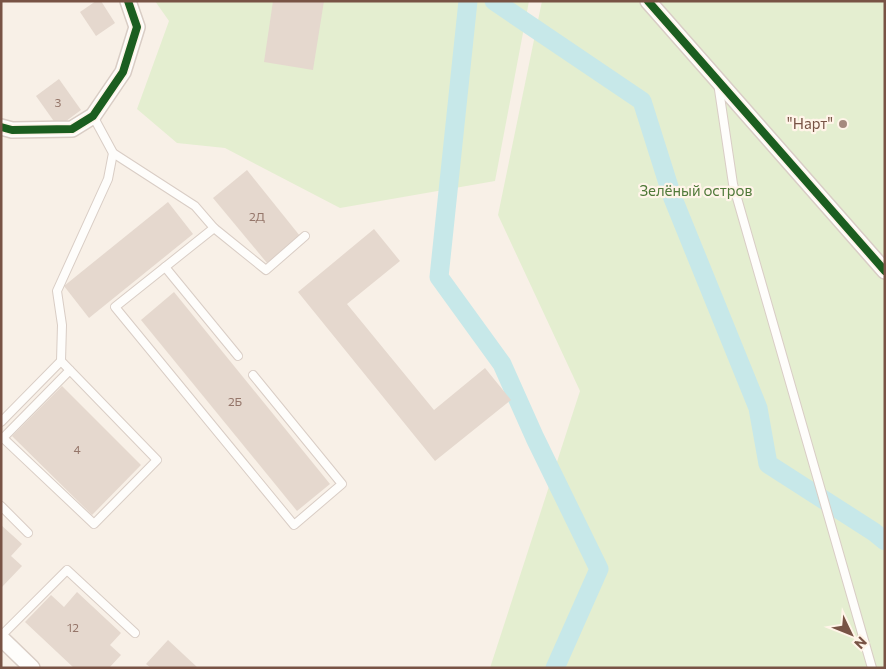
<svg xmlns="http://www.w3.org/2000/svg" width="886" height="669" font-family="Commissioner,sans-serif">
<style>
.green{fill:#e4eed0}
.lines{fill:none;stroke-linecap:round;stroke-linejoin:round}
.canal{stroke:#c7e8e9;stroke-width:19}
.building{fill:#e5d8ce}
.service-casing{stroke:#d9cdc5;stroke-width:10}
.minor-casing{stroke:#d9cdc5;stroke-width:18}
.service{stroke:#fefdfb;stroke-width:8}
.minor{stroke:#fefdfb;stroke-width:15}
.cycleway-casing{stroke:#fff4e8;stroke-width:11}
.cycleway{stroke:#1b5e20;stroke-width:8}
.poi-dot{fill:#a58a7e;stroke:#fff4e8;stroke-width:2}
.labels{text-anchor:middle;stroke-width:4.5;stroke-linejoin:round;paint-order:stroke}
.number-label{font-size:12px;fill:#95766a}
.poi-label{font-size:15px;fill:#785345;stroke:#fff4e8;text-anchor:end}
.park-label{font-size:15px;fill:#507939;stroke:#fff4e8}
</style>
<rect width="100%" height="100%" fill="#f8f0e7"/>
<g class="green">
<path d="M 155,1 L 529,1 L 495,181 L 340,208 L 225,148 L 177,143 L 137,109 L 169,21 Z"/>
<path d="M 542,1 L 885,1 L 885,668 L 490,668 L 580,391 L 498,215 Z"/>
</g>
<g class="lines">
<g class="canal">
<path d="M 468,1 L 439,277 L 502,364 L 535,438 L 599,569 L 555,668"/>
<path d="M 494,1 L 642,101 L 672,196 L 758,408 L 768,464 L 874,532 L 885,541"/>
</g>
</g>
<g class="building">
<path d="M 96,1 L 101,1 L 115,23 L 96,36 L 80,12 Z"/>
<path d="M 273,1 L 324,1 L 313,70 L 264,62 Z"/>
<path d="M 59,79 L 81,110 L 58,127 L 36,96 Z"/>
<path d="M 247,170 L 300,236 L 267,263 L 213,198 Z"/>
<path d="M 168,202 L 193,234 L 89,318 L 64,286 Z"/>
<path d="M 374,229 L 400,261 L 347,304 L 434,410 L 485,368 L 511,400 L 435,461 L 298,292 Z"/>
<path d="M 174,292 L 330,484 L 297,511 L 141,320 Z"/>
<path d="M 62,386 L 141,465 L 92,515 L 12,436 Z"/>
<path d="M 1,525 L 22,544 L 11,556 L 22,566 L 1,588 Z"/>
<path d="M 77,592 L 121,633 L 110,645 L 121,655 L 109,668 L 74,668 L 25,622 L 51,595 L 64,607 Z"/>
<path d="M 168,640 L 198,668 L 151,668 L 146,664 Z"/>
</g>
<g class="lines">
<defs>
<g id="service">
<path d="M 718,83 L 733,184 L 872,668"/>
<path d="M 113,153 L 195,206 L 214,228 L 266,270 L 305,236"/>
<path d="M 214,228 L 115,307 L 294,525 L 342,484 L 253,375"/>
<path d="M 165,267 L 238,356"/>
<path d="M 61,361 L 157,460 L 94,524 L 3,438 L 70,370"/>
<path d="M 1,422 L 61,361 L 62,325 L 57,291 L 108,179 L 113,153 L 93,116"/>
<path d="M 1,506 L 28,533"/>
<path d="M 1,636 L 67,570 L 135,633"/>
</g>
<g id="minor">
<path d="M 648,1 L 885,271"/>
<path d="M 1,127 L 12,130 L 72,129 L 93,116 L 123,72 L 137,27 L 128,1"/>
<path d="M 1,638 L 32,668"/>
</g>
</defs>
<use href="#service" class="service-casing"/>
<use href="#minor" class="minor-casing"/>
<use href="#service" class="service"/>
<use href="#minor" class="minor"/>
<defs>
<g id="cycleway">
<path d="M 648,1 L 885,271"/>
<path d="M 1,127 L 12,130 L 72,129 L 93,116 L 123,72 L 137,27 L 128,1"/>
</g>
</defs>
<use href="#cycleway" class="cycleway-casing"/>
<use href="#cycleway" class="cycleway"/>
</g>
<circle class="poi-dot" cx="843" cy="124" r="5"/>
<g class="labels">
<g class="number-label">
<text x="58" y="107">3</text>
<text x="257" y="221">2Д</text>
<text x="235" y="406">2Б</text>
<text x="77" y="454">4</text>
<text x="73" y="632">12</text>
</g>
<g class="poi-label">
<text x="833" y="129">"Нарт"</text>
</g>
<g class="park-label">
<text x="696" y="196">Зелёный остров</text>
</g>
</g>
<rect width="886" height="669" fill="none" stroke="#785345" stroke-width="5"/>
<g transform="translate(851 634) rotate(133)" stroke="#fff4e8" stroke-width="4" paint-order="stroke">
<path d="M0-4L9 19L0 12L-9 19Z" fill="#785345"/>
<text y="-8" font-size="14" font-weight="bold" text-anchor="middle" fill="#785345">N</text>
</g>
</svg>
